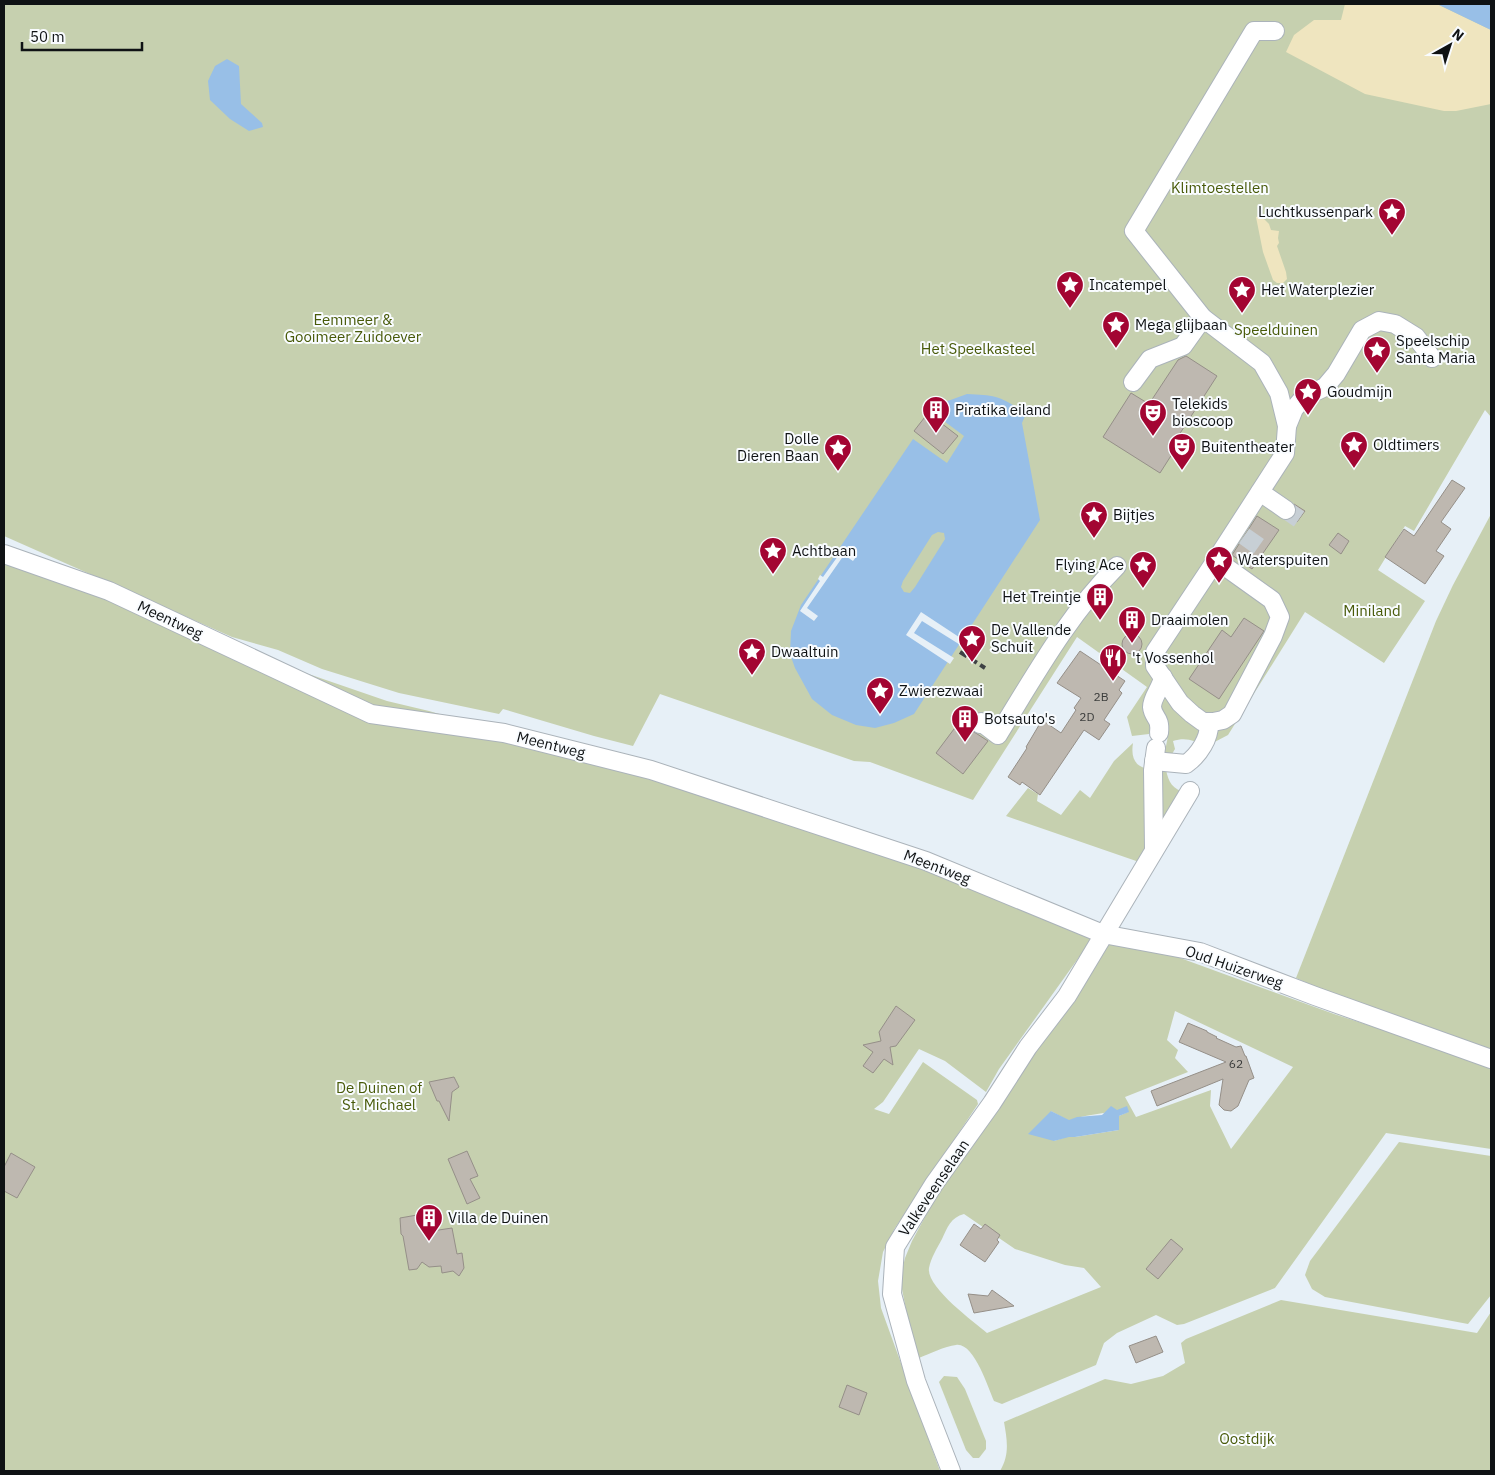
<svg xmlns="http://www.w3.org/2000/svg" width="1495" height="1475" font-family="'IBM Plex Sans',sans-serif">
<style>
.green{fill:#c6d0af;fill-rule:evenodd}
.sand{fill:#efe5bf}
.water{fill:#98bfe7;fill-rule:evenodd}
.pier{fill:#e7f0f7}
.building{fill:#beb8b0;stroke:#958f88}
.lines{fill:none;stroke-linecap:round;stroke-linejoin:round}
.minor-tunnel{stroke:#c7cfd5;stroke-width:18;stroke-dasharray:18 9;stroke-linecap:butt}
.minor-casing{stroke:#abb3ba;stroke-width:20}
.minor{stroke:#fff;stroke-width:18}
.rail{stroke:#3d4144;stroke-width:4;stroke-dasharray:8 4;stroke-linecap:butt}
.labels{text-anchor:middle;stroke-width:4;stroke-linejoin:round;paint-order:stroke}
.number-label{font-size:12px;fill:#3b3c3b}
.park-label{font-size:15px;fill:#485a09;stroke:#f9fcff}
.poi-label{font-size:15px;fill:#0f1214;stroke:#f9fcff;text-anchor:start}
.street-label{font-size:15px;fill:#0f1214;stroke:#f9fcff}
</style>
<rect width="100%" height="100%" fill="#e7f0f7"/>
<g class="green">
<path d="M 4,4 L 1491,4 L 1491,417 L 1485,410 L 1414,531 L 1405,526 L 1378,570 L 1425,601 L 1384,663 L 1305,612 L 1228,735 L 1205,747 C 1195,740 1185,737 1173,741 L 1175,749 L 1172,754 L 1167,756 L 1160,749 L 1166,746 L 1168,736 L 1150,731 L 1149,734 L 1132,736 L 1127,717 L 1147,687 L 1077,637 L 973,800 L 870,762 L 854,761 L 660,694 L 633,746 L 594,736 L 503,709 L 499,714 L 399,693 L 322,669 L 278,650 L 232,637 L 4,536 Z"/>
<path d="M 1491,514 L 1491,1050 L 1350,1002 L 1296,978 L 1436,621 L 1453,585 Z"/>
<path d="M 4,548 L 178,629 L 387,701 L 429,711 L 504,733 L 941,869 L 1097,932 L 999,1069 L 986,1092 L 945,1061 L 919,1049 L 883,1102 L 874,1109 L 889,1114 L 923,1062 L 977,1100 L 978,1104 L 895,1228 L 883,1252 L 878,1281 L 881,1308 L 940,1471 L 4,1471 Z"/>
<path d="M 1133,743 C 1129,768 1145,771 1166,769 C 1168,782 1173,790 1186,792 L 1142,863 L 1006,816 L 1028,788 L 1038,794 L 1037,801 L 1061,815 L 1080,790 L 1090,798 L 1114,761 Z"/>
<path d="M 1113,935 L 1172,955 L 1334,1014 L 1491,1065 L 1491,1149 L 1386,1133 L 1275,1288 L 1184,1324 L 1177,1325 L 1156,1315 L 1117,1333 L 1104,1343 L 1096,1365 L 1002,1404 L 994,1401 C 988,1388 974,1342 956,1345 C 945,1346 929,1354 919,1358 L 914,1350 L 900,1279 L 905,1258 L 912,1241 L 938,1193 L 1007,1097 L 1013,1084 L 1088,976 ZM 1175,1011 L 1293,1067 L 1231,1149 L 1210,1106 L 1211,1090 L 1136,1117 L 1125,1097 L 1188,1072 L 1175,1058 L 1178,1050 L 1167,1040 ZM 1117,1110 L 1128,1112 L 1119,1116 L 1119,1130 L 1075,1137 L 1069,1136 L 1054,1141 L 1051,1111 L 1069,1121 C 1084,1114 1101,1115 1117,1110 ZM 964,1214 L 1015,1249 L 1065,1265 L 1084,1268 L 1101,1287 L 987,1333 C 973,1321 926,1287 929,1268 C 931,1258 937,1248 942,1239 C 947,1228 951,1217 964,1214 Z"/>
<path d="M 1399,1142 L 1491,1156 L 1491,1295 L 1468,1324 L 1325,1297 L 1312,1289 L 1305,1275 L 1310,1261 Z"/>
<path d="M 1281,1300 L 1477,1333 L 1491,1312 L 1491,1471 L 1000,1471 C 1010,1454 1007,1440 1004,1422 L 1105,1379 L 1131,1384 L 1163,1376 L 1185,1363 L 1181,1343 L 1186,1339 Z"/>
<path d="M 944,1376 L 957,1377 L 965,1389 L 986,1441 L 986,1449 L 979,1458 L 973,1458 L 966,1450 L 939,1382 Z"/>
</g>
<g class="sand">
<path d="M 1345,4 L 1437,4 L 1491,30 L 1491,104 L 1456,111 L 1444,111 L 1365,94 L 1286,52 L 1294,35 L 1314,20 L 1341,20 Z"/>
<path d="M 1261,216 L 1269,224 L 1271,230 L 1279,231 L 1278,238 L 1279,243 L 1277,246 L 1286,272 L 1287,279 L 1283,283 L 1277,283 L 1273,280 L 1263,252 L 1256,217 Z"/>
</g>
<g class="water">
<path d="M 1437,4 L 1491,4 L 1491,30 Z"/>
<path d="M 227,59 L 239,66 L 241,104 L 262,123 L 263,127 L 249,131 L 230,119 L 210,100 L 208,81 L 215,66 Z"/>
<path d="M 967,394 C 996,395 1003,397 1026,414 L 1022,423 L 1040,520 L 914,714 L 894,723 L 875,728 L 856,725 L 832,715 L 812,699 L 795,668 L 790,654 L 791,631 L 801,605 L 913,439 L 947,463 L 964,436 L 932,412 L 945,402 ZM 938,532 L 944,533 L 945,539 L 915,587 L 910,593 L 904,592 L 901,587 L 903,581 L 932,535 Z"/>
<path d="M 1111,1106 L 1117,1110 L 1127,1106 L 1129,1112 L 1119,1116 L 1119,1130 L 1075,1137 L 1069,1137 L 1054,1141 L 1028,1134 L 1051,1111 L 1069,1120 L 1077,1117 L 1102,1115 Z"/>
</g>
<g class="pier">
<path d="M 843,549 L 856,557 L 853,561 L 844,555 L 807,608 L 818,616 L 814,621 L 800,611 L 820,581 L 818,579 L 820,575 L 823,577 Z"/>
<path d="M 921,612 L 965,641 L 962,646 L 922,621 L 914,633 L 954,658 L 950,664 L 906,635 Z"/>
</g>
<g class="building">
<path d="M 1186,356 L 1217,376 L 1177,438 L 1181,440 L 1160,473 L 1103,437 L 1131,393 L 1149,404 L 1178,360 Z"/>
<path d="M 928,413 L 958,436 L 943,454 L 914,431 Z"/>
<path d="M 1452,480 L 1465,488 L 1441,522 L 1451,529 L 1436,551 L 1444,556 L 1425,584 L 1385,557 L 1404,529 L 1414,536 Z"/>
<path d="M 1294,504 L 1305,511 L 1297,522 L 1292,519 L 1296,511 Z"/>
<path d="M 1257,516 L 1279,530 L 1252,569 L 1232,555 Z"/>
<path d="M 1338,533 L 1349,541 L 1341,554 L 1329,545 Z"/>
<path d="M 1244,618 L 1264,631 L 1219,699 L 1189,679 L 1222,630 L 1231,637 Z"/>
<circle cx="1132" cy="644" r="10"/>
<path d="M 1080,651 L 1125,681 L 1119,690 L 1122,693 L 1104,720 L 1110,724 L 1099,740 L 1084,730 L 1040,795 L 1022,782 L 1020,785 L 1008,777 L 1027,748 L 1026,747 L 1042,720 L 1061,733 L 1076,710 L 1074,708 L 1081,698 L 1057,683 Z"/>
<path d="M 966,713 L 972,717 L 969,724 L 971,730 L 988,741 L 963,774 L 936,753 Z"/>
<path d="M 896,1006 L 915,1020 L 896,1046 L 890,1047 L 893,1065 L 884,1059 L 873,1073 L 863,1066 L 873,1052 L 863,1045 L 881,1041 L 879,1032 Z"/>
<path d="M 1188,1023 L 1207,1031 L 1207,1032 L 1217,1037 L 1216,1038 L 1236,1047 L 1241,1046 L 1245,1056 L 1246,1056 L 1254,1078 L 1249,1080 L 1238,1106 L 1231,1111 L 1224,1110 L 1219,1105 L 1223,1079 L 1157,1106 L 1151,1091 L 1226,1062 L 1179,1042 Z"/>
<path d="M 454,1077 L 459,1087 L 452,1092 L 449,1121 L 439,1101 L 437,1101 L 429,1082 Z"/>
<path d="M 467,1151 L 478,1176 L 470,1179 L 480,1198 L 467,1204 L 448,1159 Z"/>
<path d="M 11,1153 L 35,1167 L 17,1198 L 4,1191 L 4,1167 Z"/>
<path d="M 425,1211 L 429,1215 L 432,1231 L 452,1228 L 457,1254 L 462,1253 L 464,1268 L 459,1276 L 453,1271 L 442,1273 L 441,1266 L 429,1267 L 422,1262 L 417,1269 L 409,1270 L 403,1236 L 401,1234 L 400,1218 L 417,1215 L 419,1212 Z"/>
<path d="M 974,1224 L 981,1229 L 985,1224 L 1000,1235 L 997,1240 L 999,1242 L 985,1262 L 960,1245 Z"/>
<path d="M 1171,1239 L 1183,1249 L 1158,1279 L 1146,1269 Z"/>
<path d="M 992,1290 L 1014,1306 L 974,1313 L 968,1294 L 988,1296 Z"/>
<path d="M 1156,1336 L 1163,1352 L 1136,1363 L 1129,1346 Z"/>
<path d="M 847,1385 L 867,1393 L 859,1415 L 839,1407 Z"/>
</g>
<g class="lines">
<g class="minor-tunnel">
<path d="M 1286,510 L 1299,519"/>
<path d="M 1244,536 L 1264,550"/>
</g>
<defs>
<g id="minor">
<path d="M 1203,318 L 1134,231 L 1254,31 L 1275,31"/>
<path d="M 1133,382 L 1150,359 L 1183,346 L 1203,318 L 1262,363 L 1279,393 L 1287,426 L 1285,453 L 1216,560"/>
<path d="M 1287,426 L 1294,409 L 1304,397 L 1325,387 L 1336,374 L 1362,330 L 1379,321 L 1395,324 L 1416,337 L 1432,358"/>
<path d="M 1260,492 L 1286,510"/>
<path d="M 4,554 L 109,591 L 371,714 L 504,733 L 651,770 L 926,861 L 1103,934 L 1200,952 L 1315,996 L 1491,1059"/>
<path d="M 1216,560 L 1272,600 L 1280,617 L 1273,636 L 1232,714 L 1223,720 L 1213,722 L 1203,722 L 1192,714 L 1180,703 L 1155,666 L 1155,652 Z"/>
<path d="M 980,724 L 981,722 L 998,735 C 1034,677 1068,615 1117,566"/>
<path d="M 1159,733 C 1161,717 1153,718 1152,707 C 1152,697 1162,687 1163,677"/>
<path d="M 1154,761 L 1186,764 C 1199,755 1210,738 1209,722"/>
<path d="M 1154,849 L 1153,770 L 1156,748"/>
<path d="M 951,1471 L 916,1381 L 892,1294 L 895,1247 L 934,1184 L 992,1103 L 1028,1047 L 1067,996 L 1190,791"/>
</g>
</defs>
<use href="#minor" class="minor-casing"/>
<use href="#minor" class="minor"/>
<path class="rail" d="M 960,652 L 985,668"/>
</g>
<defs>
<symbol id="sight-pin" viewBox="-11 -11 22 30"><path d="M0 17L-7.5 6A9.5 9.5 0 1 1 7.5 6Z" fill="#a30532" stroke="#f9fcff"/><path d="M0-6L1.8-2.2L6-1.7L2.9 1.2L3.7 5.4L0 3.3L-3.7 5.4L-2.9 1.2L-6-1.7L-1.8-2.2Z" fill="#fff"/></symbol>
<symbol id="building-pin" viewBox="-11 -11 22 30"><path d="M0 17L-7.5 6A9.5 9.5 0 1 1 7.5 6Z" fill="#a30532" stroke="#f9fcff"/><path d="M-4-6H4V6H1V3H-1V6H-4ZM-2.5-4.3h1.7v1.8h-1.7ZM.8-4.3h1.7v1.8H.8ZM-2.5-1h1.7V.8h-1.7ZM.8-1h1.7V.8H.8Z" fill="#fff"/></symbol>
<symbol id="theatre-pin" viewBox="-11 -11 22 30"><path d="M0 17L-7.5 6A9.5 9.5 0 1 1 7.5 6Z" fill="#a30532" stroke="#f9fcff"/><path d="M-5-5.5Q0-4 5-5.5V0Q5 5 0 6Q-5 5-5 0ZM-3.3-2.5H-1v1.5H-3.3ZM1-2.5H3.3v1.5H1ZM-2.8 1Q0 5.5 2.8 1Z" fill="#fff"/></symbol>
<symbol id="restaurant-pin" viewBox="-11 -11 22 30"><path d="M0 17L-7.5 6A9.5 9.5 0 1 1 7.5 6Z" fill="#a30532" stroke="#f9fcff"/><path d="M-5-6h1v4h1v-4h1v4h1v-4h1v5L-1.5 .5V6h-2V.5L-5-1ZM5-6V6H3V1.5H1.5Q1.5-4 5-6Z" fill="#fff"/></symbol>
</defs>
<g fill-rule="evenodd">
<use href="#sight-pin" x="1376" y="196" width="32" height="43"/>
<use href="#sight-pin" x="1054" y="269" width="32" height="43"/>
<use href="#sight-pin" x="1226" y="274" width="32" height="43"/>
<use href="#sight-pin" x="1100" y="309" width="32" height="43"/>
<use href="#sight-pin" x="1361" y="334" width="32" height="43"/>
<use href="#sight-pin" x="1292" y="376" width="32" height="43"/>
<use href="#building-pin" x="920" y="394" width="32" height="43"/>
<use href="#theatre-pin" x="1137" y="397" width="32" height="43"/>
<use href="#sight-pin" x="1338" y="429" width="32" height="43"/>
<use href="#theatre-pin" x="1166" y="431" width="32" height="43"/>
<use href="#sight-pin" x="822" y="432" width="32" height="43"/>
<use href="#sight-pin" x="1078" y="499" width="32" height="43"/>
<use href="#sight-pin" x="757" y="535" width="32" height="43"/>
<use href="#sight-pin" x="1203" y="544" width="32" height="43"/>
<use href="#sight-pin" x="1127" y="549" width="32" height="43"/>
<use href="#building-pin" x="1084" y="581" width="32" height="43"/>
<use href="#building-pin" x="1116" y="604" width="32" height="43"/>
<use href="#sight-pin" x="956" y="623" width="32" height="43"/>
<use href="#sight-pin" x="736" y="636" width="32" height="43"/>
<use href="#restaurant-pin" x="1097" y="642" width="32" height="43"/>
<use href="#sight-pin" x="864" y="675" width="32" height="43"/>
<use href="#building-pin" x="949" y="703" width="32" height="43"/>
<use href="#building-pin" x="413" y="1202" width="32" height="43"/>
</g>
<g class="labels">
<g class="number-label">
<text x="1101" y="701">2B</text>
<text x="1087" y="721">2D</text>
<text x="1236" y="1068">62</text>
</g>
<g class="park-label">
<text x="1220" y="193">Klimtoestellen</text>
<text x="353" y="325">Eemmeer &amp;<tspan x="353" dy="17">Gooimeer Zuidoever</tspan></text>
<text x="1276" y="335">Speelduinen</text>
<text x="978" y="354">Het Speelkasteel</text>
<text x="1372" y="616">Miniland</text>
<text x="379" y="1093">De Duinen of<tspan x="379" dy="17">St. Michael</tspan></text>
<text x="1247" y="1444">Oostdijk</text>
</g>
<g class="poi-label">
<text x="1373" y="217" text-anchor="end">Luchtkussenpark</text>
<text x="1089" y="290">Incatempel</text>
<text x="1261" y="295">Het Waterplezier</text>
<text x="1135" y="330">Mega glijbaan</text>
<text x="1396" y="346">Speelschip<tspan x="1396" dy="17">Santa Maria</tspan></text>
<text x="1327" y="397">Goudmijn</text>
<text x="1172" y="409">Telekids<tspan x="1172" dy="17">bioscoop</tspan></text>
<text x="955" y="415">Piratika eiland</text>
<text x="819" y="444" text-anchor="end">Dolle<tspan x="819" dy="17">Dieren Baan</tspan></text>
<text x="1373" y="450">Oldtimers</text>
<text x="1201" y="452">Buitentheater</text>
<text x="1113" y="520">Bijtjes</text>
<text x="792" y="556">Achtbaan</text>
<text x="1238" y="565">Waterspuiten</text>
<text x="1124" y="570" text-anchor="end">Flying Ace</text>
<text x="1081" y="602" text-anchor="end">Het Treintje</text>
<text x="1151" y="625">Draaimolen</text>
<text x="991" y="635">De Vallende<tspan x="991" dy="17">Schuit</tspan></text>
<text x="771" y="657">Dwaaltuin</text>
<text x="1132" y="663">'t Vossenhol</text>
<text x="899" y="696">Zwierezwaai</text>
<text x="984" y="724">Botsauto's</text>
<text x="448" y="1223">Villa de Duinen</text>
</g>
<g class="street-label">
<text transform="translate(170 620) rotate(25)" y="5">Meentweg</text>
<text transform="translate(551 745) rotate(14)" y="5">Meentweg</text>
<text transform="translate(937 867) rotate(21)" y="5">Meentweg</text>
<text transform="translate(1234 967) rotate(19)" y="5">Oud Huizerweg</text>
<text transform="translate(934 1188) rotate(-56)" y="5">Valkeveenselaan</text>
</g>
</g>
<rect width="1495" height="1475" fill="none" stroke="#0f1214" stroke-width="10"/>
<g transform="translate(1450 45) rotate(39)" stroke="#f9fcff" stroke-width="4" paint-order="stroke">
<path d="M0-4L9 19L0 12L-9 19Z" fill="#0f1214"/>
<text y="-8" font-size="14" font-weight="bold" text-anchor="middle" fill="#0f1214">N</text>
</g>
<path d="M22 42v8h120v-8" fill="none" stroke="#0f1214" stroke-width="2.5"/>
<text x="30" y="42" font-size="15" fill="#0f1214" stroke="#f9fcff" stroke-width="4" paint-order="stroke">50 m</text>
</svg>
